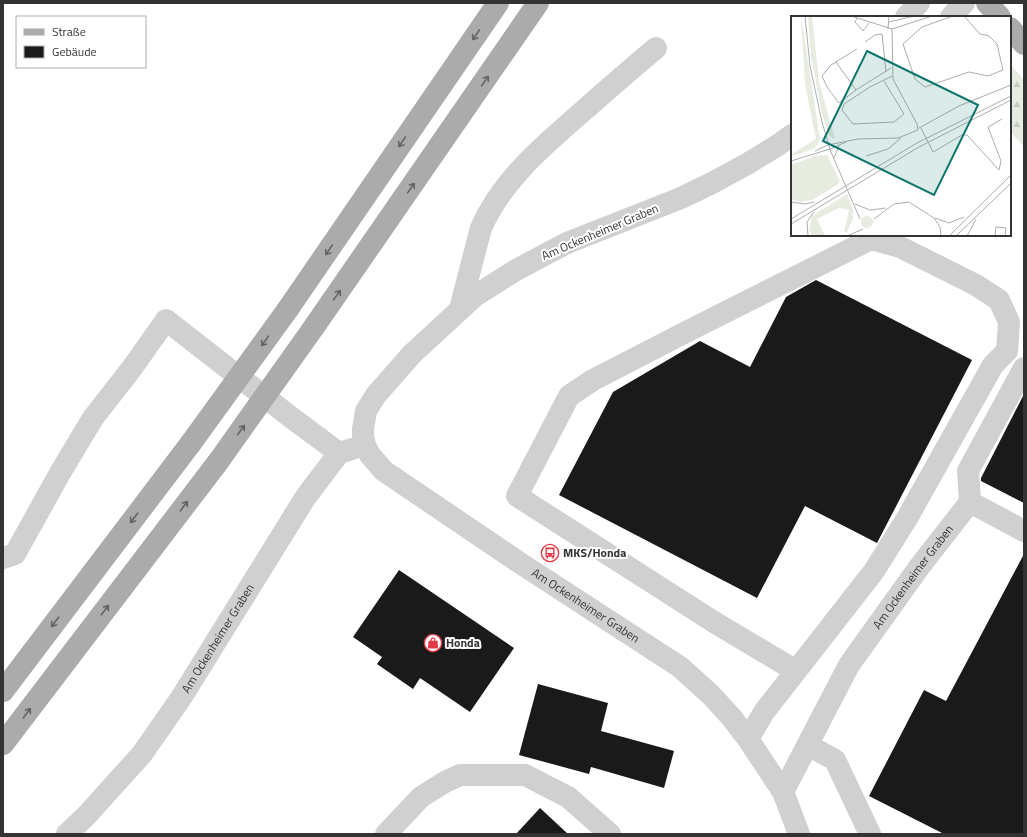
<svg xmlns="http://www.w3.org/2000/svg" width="1027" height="837" font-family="'Titillium Web',sans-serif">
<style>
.forest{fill:url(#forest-firs)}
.building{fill:#1a1a1a}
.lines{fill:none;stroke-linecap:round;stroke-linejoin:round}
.minor{stroke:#d0d0d0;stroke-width:22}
.major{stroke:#ababab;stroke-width:22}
.major-bridge{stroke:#ababab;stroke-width:22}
.oneway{stroke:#636363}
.labels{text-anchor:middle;stroke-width:4;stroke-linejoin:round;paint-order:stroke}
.street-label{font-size:12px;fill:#333;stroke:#fff}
.poi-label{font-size:12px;font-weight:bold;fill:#333;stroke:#fff;text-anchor:start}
.inset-road{fill:none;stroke:#adadad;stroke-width:1}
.view{fill:#0f766e;fill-opacity:0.15;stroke:#0f766e;stroke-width:2}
.inset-edge{fill:none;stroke:#333;stroke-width:2}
</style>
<defs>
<pattern id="forest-firs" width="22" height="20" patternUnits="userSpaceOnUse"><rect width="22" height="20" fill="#e6ecdf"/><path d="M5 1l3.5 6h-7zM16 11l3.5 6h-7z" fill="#c6cbc0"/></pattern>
</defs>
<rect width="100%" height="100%" fill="#fff"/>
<path class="forest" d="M 1010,64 L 1024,80 L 1024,147 L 1010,131 Z"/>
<g class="building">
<path d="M 816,280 L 972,360 L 877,543 L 805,506 L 757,598 L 559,495 L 613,392 L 700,341 L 750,367 L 786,297 Z"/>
<path d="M 1024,394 L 1024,503 L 981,481 L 981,478 Z"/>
<path d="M 1024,554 L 1024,834 L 944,834 L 869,796 L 924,690 L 946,701 Z"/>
<path d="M 399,570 L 514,648 L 470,712 L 420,678 L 413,689 L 377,664 L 382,657 L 353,637 Z"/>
<path d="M 538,684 L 608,703 L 601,731 L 674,751 L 664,788 L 591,767 L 589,774 L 519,755 Z"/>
<path d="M 540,808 L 568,834 L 516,834 Z"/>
</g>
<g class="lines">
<g class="minor">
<path d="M 906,17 L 919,3"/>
<path d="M 951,17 L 964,3"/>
<path id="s1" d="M 792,135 L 778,145 L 747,164 L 712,183 L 681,198 L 567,243 L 516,270 L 475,296 L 412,354 L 376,395 L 366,411 L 363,429 L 363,437 L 365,445 L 370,455 L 384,471 L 520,563 L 680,667 L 711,695 L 732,718 L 748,739 L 783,792 L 799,834"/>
<path d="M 460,309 L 481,228 C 502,180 544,145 582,112 C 607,90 631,69 656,48"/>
<path d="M 970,502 L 968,471 L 1024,368"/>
<path d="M 3,558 L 15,554 L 60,473 L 93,418 L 132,368 L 166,320 L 288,415 L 339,453"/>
<path d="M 748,739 L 764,712 L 874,571 L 906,520 L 993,365 L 1007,351 L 1009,322 L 999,300 L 976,285 L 900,247 L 871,239 L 688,331 L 593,380 L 569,396 L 517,496 L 714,622 L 796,671"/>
<path d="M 808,745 L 835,760 L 870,834"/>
<path id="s2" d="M 783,792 L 849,665 L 920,566 L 970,502 L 1024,531"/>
<path id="s3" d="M 67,834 L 86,816 L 142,754 L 181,698 L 305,498 L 339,453 L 352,449"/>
<path d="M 386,834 L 421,797 L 445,782 L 460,775 L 525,775 L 568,797 L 610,834"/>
</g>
<g class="major">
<path d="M 987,3 L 1000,17"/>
<path d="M 1010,28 L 1024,44"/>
<path d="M 288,309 L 498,3"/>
<path d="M 314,327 L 538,3"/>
<path d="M 3,691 L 191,443"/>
<path d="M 3,744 L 218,462"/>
</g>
<g class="major-bridge">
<path d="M 191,443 L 288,309"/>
<path d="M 218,462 L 314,327"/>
</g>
</g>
<defs><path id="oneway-shaft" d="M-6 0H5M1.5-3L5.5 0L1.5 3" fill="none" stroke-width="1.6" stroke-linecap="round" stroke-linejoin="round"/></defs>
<g class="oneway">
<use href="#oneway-shaft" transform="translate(476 35) rotate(124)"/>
<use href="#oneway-shaft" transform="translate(485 81) rotate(-55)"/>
<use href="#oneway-shaft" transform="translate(402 142) rotate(124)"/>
<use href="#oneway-shaft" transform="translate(411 188) rotate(-55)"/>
<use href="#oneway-shaft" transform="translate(329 250) rotate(124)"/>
<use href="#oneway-shaft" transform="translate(337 295) rotate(-55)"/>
<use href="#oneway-shaft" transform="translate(265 341) rotate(126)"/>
<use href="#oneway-shaft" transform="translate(241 430) rotate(-54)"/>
<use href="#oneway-shaft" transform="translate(184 506) rotate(-53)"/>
<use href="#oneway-shaft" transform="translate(134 518) rotate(127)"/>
<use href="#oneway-shaft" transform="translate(105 610) rotate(-53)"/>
<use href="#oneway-shaft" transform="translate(55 622) rotate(127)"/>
<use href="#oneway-shaft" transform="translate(27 713) rotate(-53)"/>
</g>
<defs>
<symbol id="bus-ring" viewBox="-11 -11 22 22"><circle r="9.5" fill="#fff" stroke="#e63946" stroke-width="1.5"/><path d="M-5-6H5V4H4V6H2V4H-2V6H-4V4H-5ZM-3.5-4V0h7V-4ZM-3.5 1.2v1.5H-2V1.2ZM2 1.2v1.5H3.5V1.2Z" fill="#e63946"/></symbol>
<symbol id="shop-ring" viewBox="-11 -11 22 22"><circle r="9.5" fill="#fff" stroke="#e63946" stroke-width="1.5"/><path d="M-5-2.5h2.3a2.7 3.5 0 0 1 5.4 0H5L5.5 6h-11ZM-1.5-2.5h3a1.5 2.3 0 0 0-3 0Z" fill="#e63946"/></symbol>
</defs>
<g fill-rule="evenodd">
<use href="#bus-ring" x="540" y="543" width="20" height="20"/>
<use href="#shop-ring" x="423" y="633" width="20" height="20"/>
</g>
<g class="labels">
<g class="street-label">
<text transform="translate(600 232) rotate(-23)" y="4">Am Ockenheimer Graben</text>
<text dy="4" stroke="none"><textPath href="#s2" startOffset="252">Am Ockenheimer Graben</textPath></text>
<text dy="4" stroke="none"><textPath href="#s1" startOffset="825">Am Ockenheimer Graben</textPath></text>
<text dy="4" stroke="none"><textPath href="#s3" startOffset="248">Am Ockenheimer Graben</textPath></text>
</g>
<g class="poi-label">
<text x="563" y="557">MKS/Honda</text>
<text x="446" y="647">Honda</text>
</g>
</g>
<g transform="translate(791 16)">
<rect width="220" height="220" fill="#fff"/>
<path d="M 10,0 L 29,123 L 24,132 L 3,140 L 1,138 L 25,123 L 14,68 ZM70 206a6 6 0 1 1 12 0a6 6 0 1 1-12 0Z" fill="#e6ecdf"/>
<path d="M 17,0 L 21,0 L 28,66 L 44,123 L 38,120 L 31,98 L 20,40 ZM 36,139 L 49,165 L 46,169 L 21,184 L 10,186 L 0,183 L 0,149 L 23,140 ZM 56,178 L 62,194 L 62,203 L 56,216 L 53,216 L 58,194 L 48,192 L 26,203 L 34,220 L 22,220 L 18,214 L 21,200 Z" fill="#e6ecdf"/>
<path class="inset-road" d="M 14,0 L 19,50 L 31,106 L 40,136 L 69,203M 60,0 L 101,13 L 141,0M 162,0 L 131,11 L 112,28 L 124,63 L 134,71 L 178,56 L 197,60 L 212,54 L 206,28 L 198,20 L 189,18 L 173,0M 66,2 L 64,6 L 72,15 L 78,7M 98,6 L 123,0M 97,13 L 98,0M 74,26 L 84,19 L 91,18 L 95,56M 45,46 L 65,74 L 100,52M 93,65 L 113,98 L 103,106 L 62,108 L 51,94 L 53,88 L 79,71 L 101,60M 65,74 L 48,87 L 36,71 L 31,60 L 40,49 L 66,33M 128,112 L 168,90 L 220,69M 130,112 L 142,136 L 171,119 L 176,119 L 208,154 L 210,145 L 197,111 L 211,103M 37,129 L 67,123 L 107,122 L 127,114 L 126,108 L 102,63 L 101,13M 39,133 L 55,126M 24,135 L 37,129M 75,140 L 97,133 L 110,122M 43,142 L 48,130M 0,145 L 39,133M 0,186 L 14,188 L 23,186M 64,188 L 79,194 L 95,192M 144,202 L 158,207 L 173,201M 0,203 L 126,127 L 220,80M 83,203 L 103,188 L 118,186 L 143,202 L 149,211 L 150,220M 0,208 L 128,131 L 220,84M 17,220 L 16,206 L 23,196M 56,220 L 72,213M 56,220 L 79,220M 158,220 L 220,159M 165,220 L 220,167M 176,220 L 185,203M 204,220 L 205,211 L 215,212 L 214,220"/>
<path class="view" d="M 76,35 L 187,89 L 143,179 L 32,125 Z"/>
<rect width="220" height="220" class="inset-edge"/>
</g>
<rect width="1027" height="837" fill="none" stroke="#333333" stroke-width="8"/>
<rect x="16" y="16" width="130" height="52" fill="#ffffff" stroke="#adadad"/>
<rect x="24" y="29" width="20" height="6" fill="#ababab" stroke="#adadad"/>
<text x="52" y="36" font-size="12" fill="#333333">Straße</text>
<rect x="24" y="46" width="20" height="12" fill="#1a1a1a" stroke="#adadad"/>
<text x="52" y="56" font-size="12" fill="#333333">Gebäude</text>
</svg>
